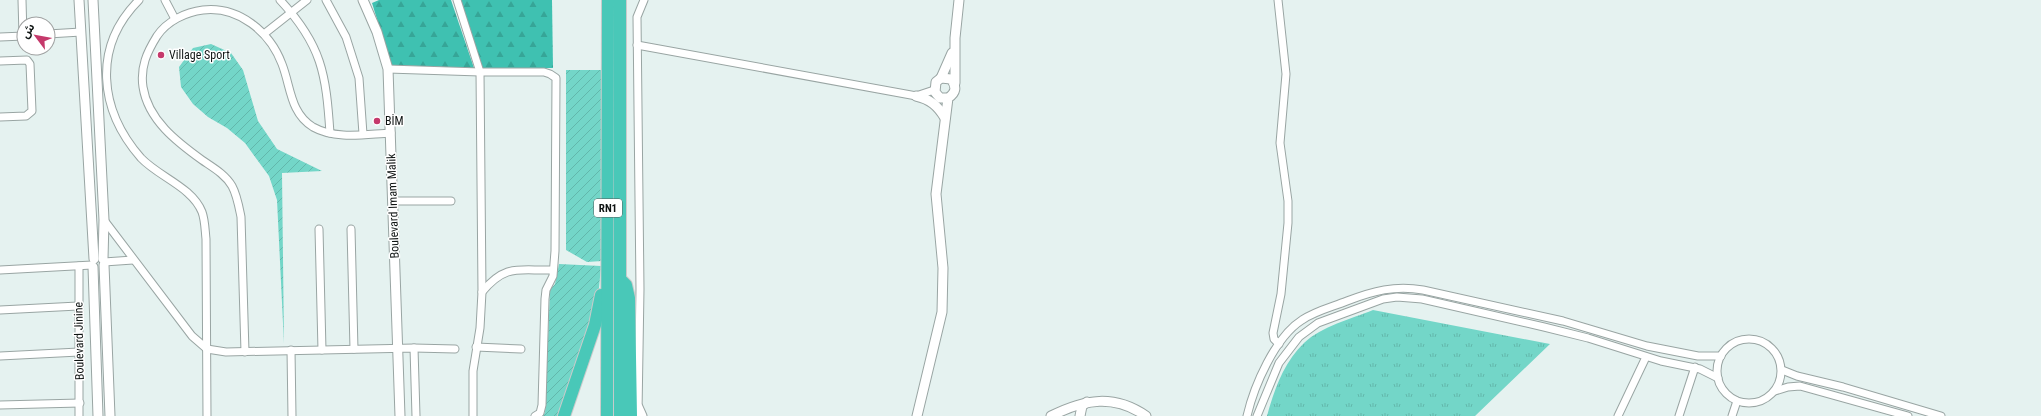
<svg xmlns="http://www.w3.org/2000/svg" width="2041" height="416" font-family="'Roboto Condensed','Noto Sans Arabic',sans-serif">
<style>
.grass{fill:url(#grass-tufts)}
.forest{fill:url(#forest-firs)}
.garden{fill:url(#garden-furrows)}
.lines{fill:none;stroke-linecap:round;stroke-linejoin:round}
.street-casing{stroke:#99a5a3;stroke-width:9}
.secondary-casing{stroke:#99a5a3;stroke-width:11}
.highway-casing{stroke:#cacbcb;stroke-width:14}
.street{stroke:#fff;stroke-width:7}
.secondary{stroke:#fff;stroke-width:9}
.highway{stroke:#49c8b8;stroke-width:12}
.poi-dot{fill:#c5396b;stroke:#fff;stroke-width:1.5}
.labels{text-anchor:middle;stroke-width:3;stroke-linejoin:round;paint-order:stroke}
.shield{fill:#fff;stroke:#575a5a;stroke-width:1}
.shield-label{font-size:11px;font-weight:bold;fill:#0f1413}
.poi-label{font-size:12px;fill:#0f1413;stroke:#fff;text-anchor:start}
.street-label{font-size:12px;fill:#0f1413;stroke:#fff}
</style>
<defs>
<pattern id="grass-tufts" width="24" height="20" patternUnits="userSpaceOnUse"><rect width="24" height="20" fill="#73d6c8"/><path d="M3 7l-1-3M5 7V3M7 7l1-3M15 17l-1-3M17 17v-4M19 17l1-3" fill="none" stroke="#62b7ab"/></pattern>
<pattern id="forest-firs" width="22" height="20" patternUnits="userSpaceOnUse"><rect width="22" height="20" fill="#3fc1b1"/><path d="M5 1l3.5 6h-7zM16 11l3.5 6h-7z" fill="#36a597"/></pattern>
<pattern id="garden-furrows" width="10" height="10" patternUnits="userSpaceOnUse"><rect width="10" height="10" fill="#73d6c8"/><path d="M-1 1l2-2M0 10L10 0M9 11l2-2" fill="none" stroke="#62b7ab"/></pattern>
</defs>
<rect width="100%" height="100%" fill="#e5f2f0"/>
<path class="grass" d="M 1373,310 L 1550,344 L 1475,416 L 1267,416 C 1274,390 1284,362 1304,343 C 1322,326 1351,319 1373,310 Z"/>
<g class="forest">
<path d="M 379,0 L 451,0 L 474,68 L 391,65 L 372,3 Z"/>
<path d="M 460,0 L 552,0 L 553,68 L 482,68 Z"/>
</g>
<g class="garden">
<path d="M 211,44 L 231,53 L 243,70 L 258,121 L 277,149 L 322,171 L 282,173 L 284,344 L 277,200 L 269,176 L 245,143 L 227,128 L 208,117 L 193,104 L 181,87 L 179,67 L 193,48 Z"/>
<path d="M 566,70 L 605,70 L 602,261 L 587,262 L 566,250 Z"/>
<path d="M 559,264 L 601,266 L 598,299 L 566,416 L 541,416 L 545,413 L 550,290 L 555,284 Z"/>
</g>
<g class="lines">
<defs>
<g id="street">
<path d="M 22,0 L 23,36"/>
<path d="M 139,0 C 92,47 99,110 141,158 C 159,177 192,187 202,212 C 205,220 205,230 206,239 L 207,416"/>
<path d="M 165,0 L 175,19"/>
<path d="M 280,0 C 322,45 326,74 330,133"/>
<path d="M 326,0 L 346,37 L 359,78 L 363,134"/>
<path d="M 457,0 L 480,72 L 482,292 L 480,328 L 473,371 L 473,416"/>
<path d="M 1278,0 L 1286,74 L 1280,143 L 1288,201 L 1288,223 L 1281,294 L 1273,333 L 1274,339 L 1279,344"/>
<path d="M 48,34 L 81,32"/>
<path d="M 264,34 L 307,0"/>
<path d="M 0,37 L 24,36"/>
<path d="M 637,45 L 911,95 L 916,96 L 934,90"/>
<path d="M 0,61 L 27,60 L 30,64 L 32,111 L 26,116 L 0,117"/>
<path d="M 388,69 L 480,72 L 544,72 L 550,74 L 556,78 L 555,251 L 553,276 L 546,290 L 545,299 L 542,405 L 540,413 L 535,416"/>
<path d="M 393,201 L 451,201"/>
<path d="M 104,220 L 192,336 L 207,349 L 226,352 L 414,348 L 416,416"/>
<path d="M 319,229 L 322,350"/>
<path d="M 351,229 L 354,349"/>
<path d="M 104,262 L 133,260"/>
<path d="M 79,266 L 79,416"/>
<path d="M 0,270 L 92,265"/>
<path d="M 482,292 C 506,263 519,271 553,270"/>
<path d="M 0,310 L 78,306"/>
<circle cx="1749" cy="371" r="32"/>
<path d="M 476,347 L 521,349"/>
<path d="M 414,348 L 455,349"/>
<path d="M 291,350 L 292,416"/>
<path d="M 245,352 L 241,217 C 239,207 237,195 232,186 C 225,174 212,167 202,160 C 177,142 148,120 143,87 C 140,67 147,52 157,36 C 167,21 186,12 203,10 C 239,6 270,32 282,64 C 291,87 290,113 313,127 C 336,140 366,134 391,133"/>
<path d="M 0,356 L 79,352"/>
<path d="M 1782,370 L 1797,376 L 1843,387 L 1941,416"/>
<path d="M 1775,391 L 1788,387 L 1800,386 L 1908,416"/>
<path d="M 0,405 L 80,403"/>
<path d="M 638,412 L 640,289 L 637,17 L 644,0"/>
<path d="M 1247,416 C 1254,386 1275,337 1302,320 C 1315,311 1332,307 1347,301 C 1373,291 1395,285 1423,290 L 1563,321 L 1647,346 L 1698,356 L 1721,356"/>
<path d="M 1257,416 L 1279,363 L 1299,337 L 1318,323 L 1383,299 L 1397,297 L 1422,299 L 1544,327 L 1588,338 L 1661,361 L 1700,369 L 1718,378"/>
<path d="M 1618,416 L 1646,357"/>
<path d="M 1679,416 L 1695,367"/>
<path d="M 1732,416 L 1737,401"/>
</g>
<g id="secondary">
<path d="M 79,0 L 94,259"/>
<path d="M 93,0 L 104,220 L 103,259"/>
<path d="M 363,0 L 377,32 L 388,69 L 400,416"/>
<path d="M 941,78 L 952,53"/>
<path d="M 955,83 L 955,38 L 959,0"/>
<path d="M 916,96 C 930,99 938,106 945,118"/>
<path d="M 104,265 L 110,416"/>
<path d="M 93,267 L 98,416"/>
<path d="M 638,407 L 642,416"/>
<path d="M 917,416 L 942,312 L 943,268 L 936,194 L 948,98 C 956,93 957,87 951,79 L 941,78 L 936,82 L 935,92 L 940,98 L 948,98"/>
<path d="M 1051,416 C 1085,399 1114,394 1146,416"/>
<path d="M 1080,416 L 1082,406 L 1087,402"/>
</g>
<g id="highway">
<path d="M 620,279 L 626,285 L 629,298 L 631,416"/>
<path d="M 564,416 L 595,325 L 601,295"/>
<path d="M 607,416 L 608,0"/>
<path d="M 620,416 L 620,0"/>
</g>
</defs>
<use href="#street" class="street-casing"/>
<use href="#secondary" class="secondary-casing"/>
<use href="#highway" class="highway-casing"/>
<use href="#street" class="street"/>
<use href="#secondary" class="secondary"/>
<use href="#highway" class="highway"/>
</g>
<g class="poi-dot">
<circle cx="161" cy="55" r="4"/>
<circle cx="377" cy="121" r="4"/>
</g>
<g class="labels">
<rect class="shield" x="594" y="199" width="28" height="18" rx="3"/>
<g class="shield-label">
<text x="608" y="212">RN1</text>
</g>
<g class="poi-label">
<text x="169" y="59">Village Sport</text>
<text x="385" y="125">BİM</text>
</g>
<g class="street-label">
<text transform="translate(393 206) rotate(-92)" y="4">Boulevard Imam Malik</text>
<text transform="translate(79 341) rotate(-91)" y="4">Boulevard Jinine</text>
</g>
</g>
<g transform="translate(36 36) rotate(302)"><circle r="19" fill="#ffffff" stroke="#9fa1a1"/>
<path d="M0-3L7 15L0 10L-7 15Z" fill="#c5396b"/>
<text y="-6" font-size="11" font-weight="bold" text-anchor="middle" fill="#0f1413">ش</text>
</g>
</svg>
